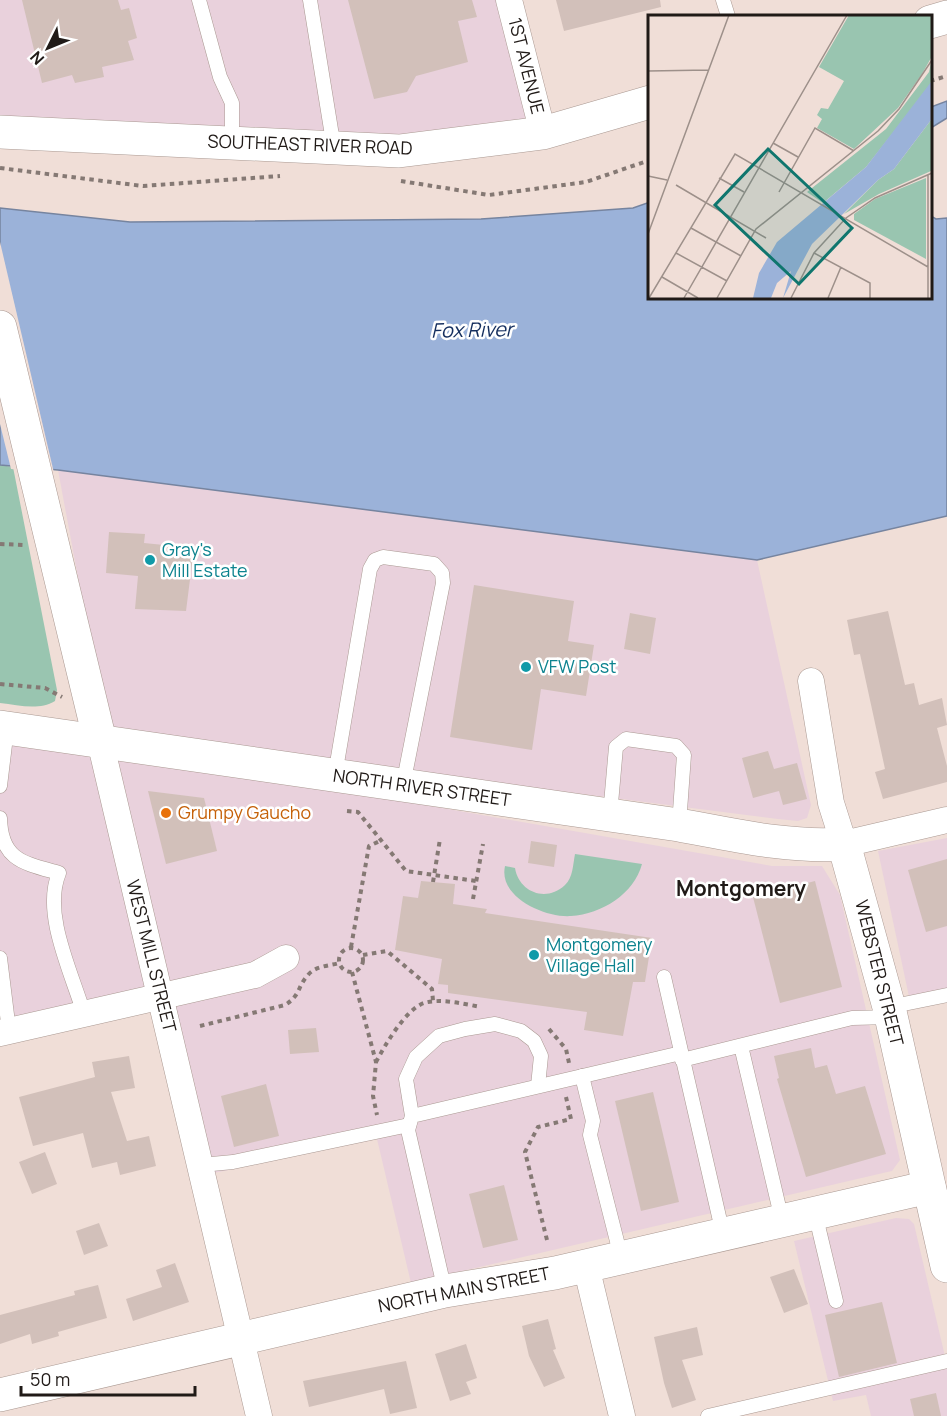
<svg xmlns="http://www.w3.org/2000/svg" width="947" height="1416" font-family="Manrope,sans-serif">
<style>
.commercial{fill:#e9d1dc}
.green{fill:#99c5b0}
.water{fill:#9bb2d9;stroke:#76849f;stroke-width:1.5}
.pier{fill:#f0ded7}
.building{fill:#d2c0ba}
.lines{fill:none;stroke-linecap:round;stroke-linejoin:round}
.lane-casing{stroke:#aa9992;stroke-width:15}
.street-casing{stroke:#aa9992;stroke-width:27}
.secondary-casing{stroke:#aa9992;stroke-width:34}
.path{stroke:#857974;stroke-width:4;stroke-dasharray:4.5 4.5;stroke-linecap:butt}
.lane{stroke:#fff;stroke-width:14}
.street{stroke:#fff;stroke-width:26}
.secondary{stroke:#fff;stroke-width:33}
.culture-dot{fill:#0f9aa8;stroke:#fff;stroke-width:2}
.food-dot{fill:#e8710a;stroke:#fff;stroke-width:2}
.labels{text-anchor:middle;stroke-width:5;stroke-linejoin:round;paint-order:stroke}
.street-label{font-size:18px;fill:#201a17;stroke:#fff}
.culture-label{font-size:18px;fill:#0d838f;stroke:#fff;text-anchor:start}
.food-label{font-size:18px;fill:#c56008;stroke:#fff;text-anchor:start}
.water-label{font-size:20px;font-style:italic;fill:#142e5e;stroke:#fff}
.quarter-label{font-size:21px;font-weight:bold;fill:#201a17;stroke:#fff}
.inset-road{fill:none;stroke:#9d908a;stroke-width:1.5}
.view{fill:#0f766e;fill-opacity:0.15;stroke:#0f766e;stroke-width:3}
.inset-edge{fill:none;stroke:#201a17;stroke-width:3}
</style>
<rect width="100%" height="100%" fill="#f0ded7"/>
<g class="commercial">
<path d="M 0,0 L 500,0 L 531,122 L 386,142 L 0,122 Z"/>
<path d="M 58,470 L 757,560 L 811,805 L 807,818 L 798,821 L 778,819 L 107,733 Z"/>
<path d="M 0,737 L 97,747 L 154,989 L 0,1026 Z"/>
<path d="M 107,749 L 772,866 L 822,866 L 840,895 L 900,1160 L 892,1171 L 883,1173 L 411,1283 L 377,1139 L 209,1174 Z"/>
<path d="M 947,838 L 947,998 L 911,1006 L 878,851 Z"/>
<path d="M 896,1218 L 909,1219 L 914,1224 L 947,1365 L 947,1416 L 871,1416 L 866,1395 L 833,1401 L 794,1241 Z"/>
</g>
<g class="green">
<path d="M 0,465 L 13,467 L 57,690 L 55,701 C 38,711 19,705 0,703 Z"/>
<path d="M 575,854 L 642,864 C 634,894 602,914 571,916 C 545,918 498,897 505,866 L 515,868 C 519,892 546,903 565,885 C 573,878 573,864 575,854 Z"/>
</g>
<g class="water">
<path d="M 947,101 L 947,118 L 931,128 L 931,107 Z"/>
<path d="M 650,202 L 650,297 L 930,297 L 931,216 L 936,219 L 947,218 L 947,516 L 757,560 L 58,470 L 0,465 L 0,208 L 130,222 L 481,219 L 633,208 Z"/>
</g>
<path class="pier" d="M 0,242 L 54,473 L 11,469 L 0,424 Z"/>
<g class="building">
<path d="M 22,0 L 118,0 L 121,10 L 129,8 L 137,38 L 128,41 L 134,60 L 102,67 L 104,77 L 75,83 L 72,75 L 42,83 Z"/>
<path d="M 348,0 L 472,0 L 477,17 L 458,21 L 468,62 L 416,76 L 407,92 L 374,99 Z"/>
<path d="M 556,0 L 660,0 L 661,7 L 564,31 Z"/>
<path d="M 109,532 L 145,534 L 144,543 L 194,548 L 186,611 L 135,609 L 138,576 L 106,573 Z"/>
<path d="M 474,585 L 574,601 L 568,641 L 594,645 L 586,696 L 541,689 L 532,750 L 450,737 Z"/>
<path d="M 888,611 L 905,685 L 914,683 L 919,705 L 942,698 L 947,725 L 937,728 L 947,766 L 947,782 L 883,799 L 875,772 L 885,769 L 860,654 L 854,655 L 847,620 Z"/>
<path d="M 630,613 L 656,618 L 650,654 L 624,649 Z"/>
<path d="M 768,751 L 774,769 L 797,763 L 807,799 L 783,805 L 779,791 L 753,798 L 742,758 Z"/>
<path d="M 148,791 L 204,798 L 217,851 L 166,864 Z"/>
<path d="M 531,841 L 557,845 L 554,867 L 528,863 Z"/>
<path d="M 947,859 L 947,926 L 926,932 L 908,870 Z"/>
<path d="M 421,881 L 455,884 L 453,904 L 487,909 L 485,913 L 652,938 L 645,982 L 633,982 L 623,1036 L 584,1030 L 587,1012 L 448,993 L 448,985 L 438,984 L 442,959 L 395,950 L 403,896 L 418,898 Z"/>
<path d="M 815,881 L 842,987 L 780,1003 L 753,897 Z"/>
<path d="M 316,1028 L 319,1052 L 290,1054 L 288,1030 Z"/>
<path d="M 811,1048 L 815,1068 L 827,1065 L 836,1094 L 865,1086 L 886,1154 L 806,1177 L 777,1079 L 779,1078 L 774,1056 Z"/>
<path d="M 129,1056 L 135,1088 L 111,1092 L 127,1141 L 149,1136 L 156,1166 L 120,1175 L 117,1162 L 92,1168 L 83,1133 L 33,1146 L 19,1097 L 95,1077 L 92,1062 Z"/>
<path d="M 266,1084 L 279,1136 L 234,1147 L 221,1096 Z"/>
<path d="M 653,1092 L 679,1202 L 641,1211 L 615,1101 Z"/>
<path d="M 45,1152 L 57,1184 L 32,1194 L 19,1162 Z"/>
<path d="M 504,1185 L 518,1240 L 483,1248 L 469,1194 Z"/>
<path d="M 99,1223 L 108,1246 L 84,1255 L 76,1231 Z"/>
<path d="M 175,1263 L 189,1302 L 133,1321 L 126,1299 L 162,1287 L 156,1270 Z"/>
<path d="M 794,1269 L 808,1304 L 784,1313 L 770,1277 Z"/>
<path d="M 98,1285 L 107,1318 L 58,1332 L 59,1336 L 32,1344 L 30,1334 L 0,1344 L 0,1315 L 75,1295 L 74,1291 Z"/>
<path d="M 882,1302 L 897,1363 L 839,1377 L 825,1315 Z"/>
<path d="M 548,1319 L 556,1349 L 553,1350 L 565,1378 L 544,1387 L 529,1356 L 522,1326 Z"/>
<path d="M 697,1327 L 703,1355 L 682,1360 L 696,1400 L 672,1408 L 664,1383 L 654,1337 Z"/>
<path d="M 466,1344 L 477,1378 L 466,1382 L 471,1394 L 450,1401 L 435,1354 Z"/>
<path d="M 406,1361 L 417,1408 L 390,1414 L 384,1389 L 309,1407 L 303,1381 Z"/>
<path d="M 936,1393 L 941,1416 L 914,1416 L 910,1399 Z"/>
</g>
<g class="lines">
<defs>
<g id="lane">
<path d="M 199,0 L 220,77 L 232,103 L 232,143"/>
<path d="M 310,0 L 334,148"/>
<path d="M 723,0 L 728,16"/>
<path d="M 335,775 L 370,569 L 375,560 L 383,557 L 434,564 L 442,573 L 443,583 L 403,785"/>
<path d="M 0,786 L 7,728"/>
<path d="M 610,815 L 616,747 L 626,739 L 676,746 L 684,755 L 679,825"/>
<path d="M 0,818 C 1,860 23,863 59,873 C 42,914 72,973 84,1014"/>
<path d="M 0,958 L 9,1031"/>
<path d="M 664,977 L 723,1234"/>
<path d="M 889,1007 L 947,995"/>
<path d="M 741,1046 L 782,1220"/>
<path d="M 682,1060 L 852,1018 L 891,1017"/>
<path d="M 582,1076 L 593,1121 L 590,1135 L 621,1257"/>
<path d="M 412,1116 L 406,1079 L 416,1057 L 439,1036 L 465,1029 L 495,1024 L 521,1031 L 534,1041 L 541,1056 L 538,1086"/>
<path d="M 201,1165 L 233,1162 L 409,1125"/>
<path d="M 815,1213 L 836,1301"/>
<path d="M 445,1291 L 408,1130 L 412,1116 L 681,1053"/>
<path d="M 708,1416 L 947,1361"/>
</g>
<g id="street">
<path d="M 509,0 L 543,133"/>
<path d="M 811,681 L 831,803 L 844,844 L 947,820"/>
<path d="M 100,741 L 259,1416"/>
<path d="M 0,1033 L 255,975 L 286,958"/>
<path d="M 586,1266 L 622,1416"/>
</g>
<g id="secondary">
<path d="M 930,22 L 947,17"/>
<path d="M 0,132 L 399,151 L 543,133 L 650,102"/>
<path d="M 0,327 L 100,741"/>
<path d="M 0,727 L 679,825 C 734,835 788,848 844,844 L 889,1007 L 947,1266"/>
<path d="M 0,1395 L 445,1291 L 555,1273 L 929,1187"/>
</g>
</defs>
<use href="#lane" class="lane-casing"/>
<use href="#street" class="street-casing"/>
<use href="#secondary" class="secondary-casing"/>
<g class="path">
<path d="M 930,81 L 947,76"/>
<path d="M 0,168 L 143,186 L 280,176"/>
<path d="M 401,181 L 489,195 L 586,182 L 650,160"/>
<path d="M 0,544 L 25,545"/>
<path d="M 0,684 L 45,688 L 62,697"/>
<path d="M 347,811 L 358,812 L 406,871 L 476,881"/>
<path d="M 433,882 L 440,839"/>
<path d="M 473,899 L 483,844"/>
<path d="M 351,947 L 369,846 L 380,841"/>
<circle cx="351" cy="960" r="12"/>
<path d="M 363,955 L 387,951 L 432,989 L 433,1001"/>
<path d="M 352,972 L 376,1062 L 373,1096 L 377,1115"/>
<path d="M 200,1026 L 285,1005 C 301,995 297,987 308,975 C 315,966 329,966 339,963"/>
<path d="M 549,1029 L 566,1049 L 569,1063"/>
<path d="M 376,1062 C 385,1045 406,1009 424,1003 C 441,998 464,1004 481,1007"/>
<path d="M 547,1240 L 525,1152 L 538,1127 L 571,1119 L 566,1097"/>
</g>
<use href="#lane" class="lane"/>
<use href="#street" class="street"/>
<use href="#secondary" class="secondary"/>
</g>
<g class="culture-dot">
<circle cx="150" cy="560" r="6"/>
<circle cx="526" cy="667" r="6"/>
<circle cx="534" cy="955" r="6"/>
</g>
<circle class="food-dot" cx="166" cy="813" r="6"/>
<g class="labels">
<g class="street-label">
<text transform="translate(526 66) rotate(76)" y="6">1ST AVENUE</text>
<text transform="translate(310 145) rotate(2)" y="6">SOUTHEAST RIVER ROAD</text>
<text transform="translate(422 788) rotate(8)" y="6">NORTH RIVER STREET</text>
<text transform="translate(151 956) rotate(76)" y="6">WEST MILL STREET</text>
<text transform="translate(879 973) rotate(76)" y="6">WEBSTER STREET</text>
<text transform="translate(464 1290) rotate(-11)" y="6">NORTH MAIN STREET</text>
</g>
<g class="culture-label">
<text x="162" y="556">Gray's<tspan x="162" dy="21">Mill Estate</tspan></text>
<text x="538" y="673">VFW Post</text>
<text x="546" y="951">Montgomery<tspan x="546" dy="21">Village Hall</tspan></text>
</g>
<g class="food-label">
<text x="178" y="819">Grumpy Gaucho</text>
</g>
<g class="water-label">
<text transform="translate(472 330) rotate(-1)" y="7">Fox River</text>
</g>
<g class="quarter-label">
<text x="741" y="896">Montgomery</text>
</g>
</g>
<g transform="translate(648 15)">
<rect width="284" height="284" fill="#f0ded7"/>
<path d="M 201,0 L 283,0 L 283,43 L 274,59 L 250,93 L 206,134 L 169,113 L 174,104 L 169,100 L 173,93 L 180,94 L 196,66 L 171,52 ZM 283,48 L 283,67 L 281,72 L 218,152 L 175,188 L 159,177 L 238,114 L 281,57 ZM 283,105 L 283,156 L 231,179 L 196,199 L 230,165 L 246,154 ZM 278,163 L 278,244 L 206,205 L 206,199 L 227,184 Z" fill="#99c5b0"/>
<path d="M 283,67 L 283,105 L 246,154 L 230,165 L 164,229 L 135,283 L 143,256 L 129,268 L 123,283 L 105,283 L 111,258 L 129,227 L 218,152 Z" fill="#9bb2d9"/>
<path class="inset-road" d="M 0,56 L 61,55M 125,128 L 150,142M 280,160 L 280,283M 0,161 L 19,165M 71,163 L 96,177M 28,170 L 118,223M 131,177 L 167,113 L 206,136M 43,213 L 93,241M 0,219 L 81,0M 28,238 L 79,266M 166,238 L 222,268 L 222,283M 14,262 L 50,283M 1,283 L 87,139 L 280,252M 36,283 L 199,0M 69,283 L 108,214 L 230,116 L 251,94 L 284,45M 143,283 L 166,238 L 198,203 L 227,183 L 284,158M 180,283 L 193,252"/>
<path class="view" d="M 120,134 L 204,213 L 151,269 L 67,190 Z"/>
<rect width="284" height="284" class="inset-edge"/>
</g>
<g transform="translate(48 48) rotate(227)" stroke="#ffffff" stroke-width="4.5" paint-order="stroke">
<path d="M0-4.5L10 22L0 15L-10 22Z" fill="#201a17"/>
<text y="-9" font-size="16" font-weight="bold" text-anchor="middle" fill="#201a17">N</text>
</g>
<path d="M21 1386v9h174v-9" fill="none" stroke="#201a17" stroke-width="3"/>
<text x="30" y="1386" font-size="18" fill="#201a17" stroke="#ffffff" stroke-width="4.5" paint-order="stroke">50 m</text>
</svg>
